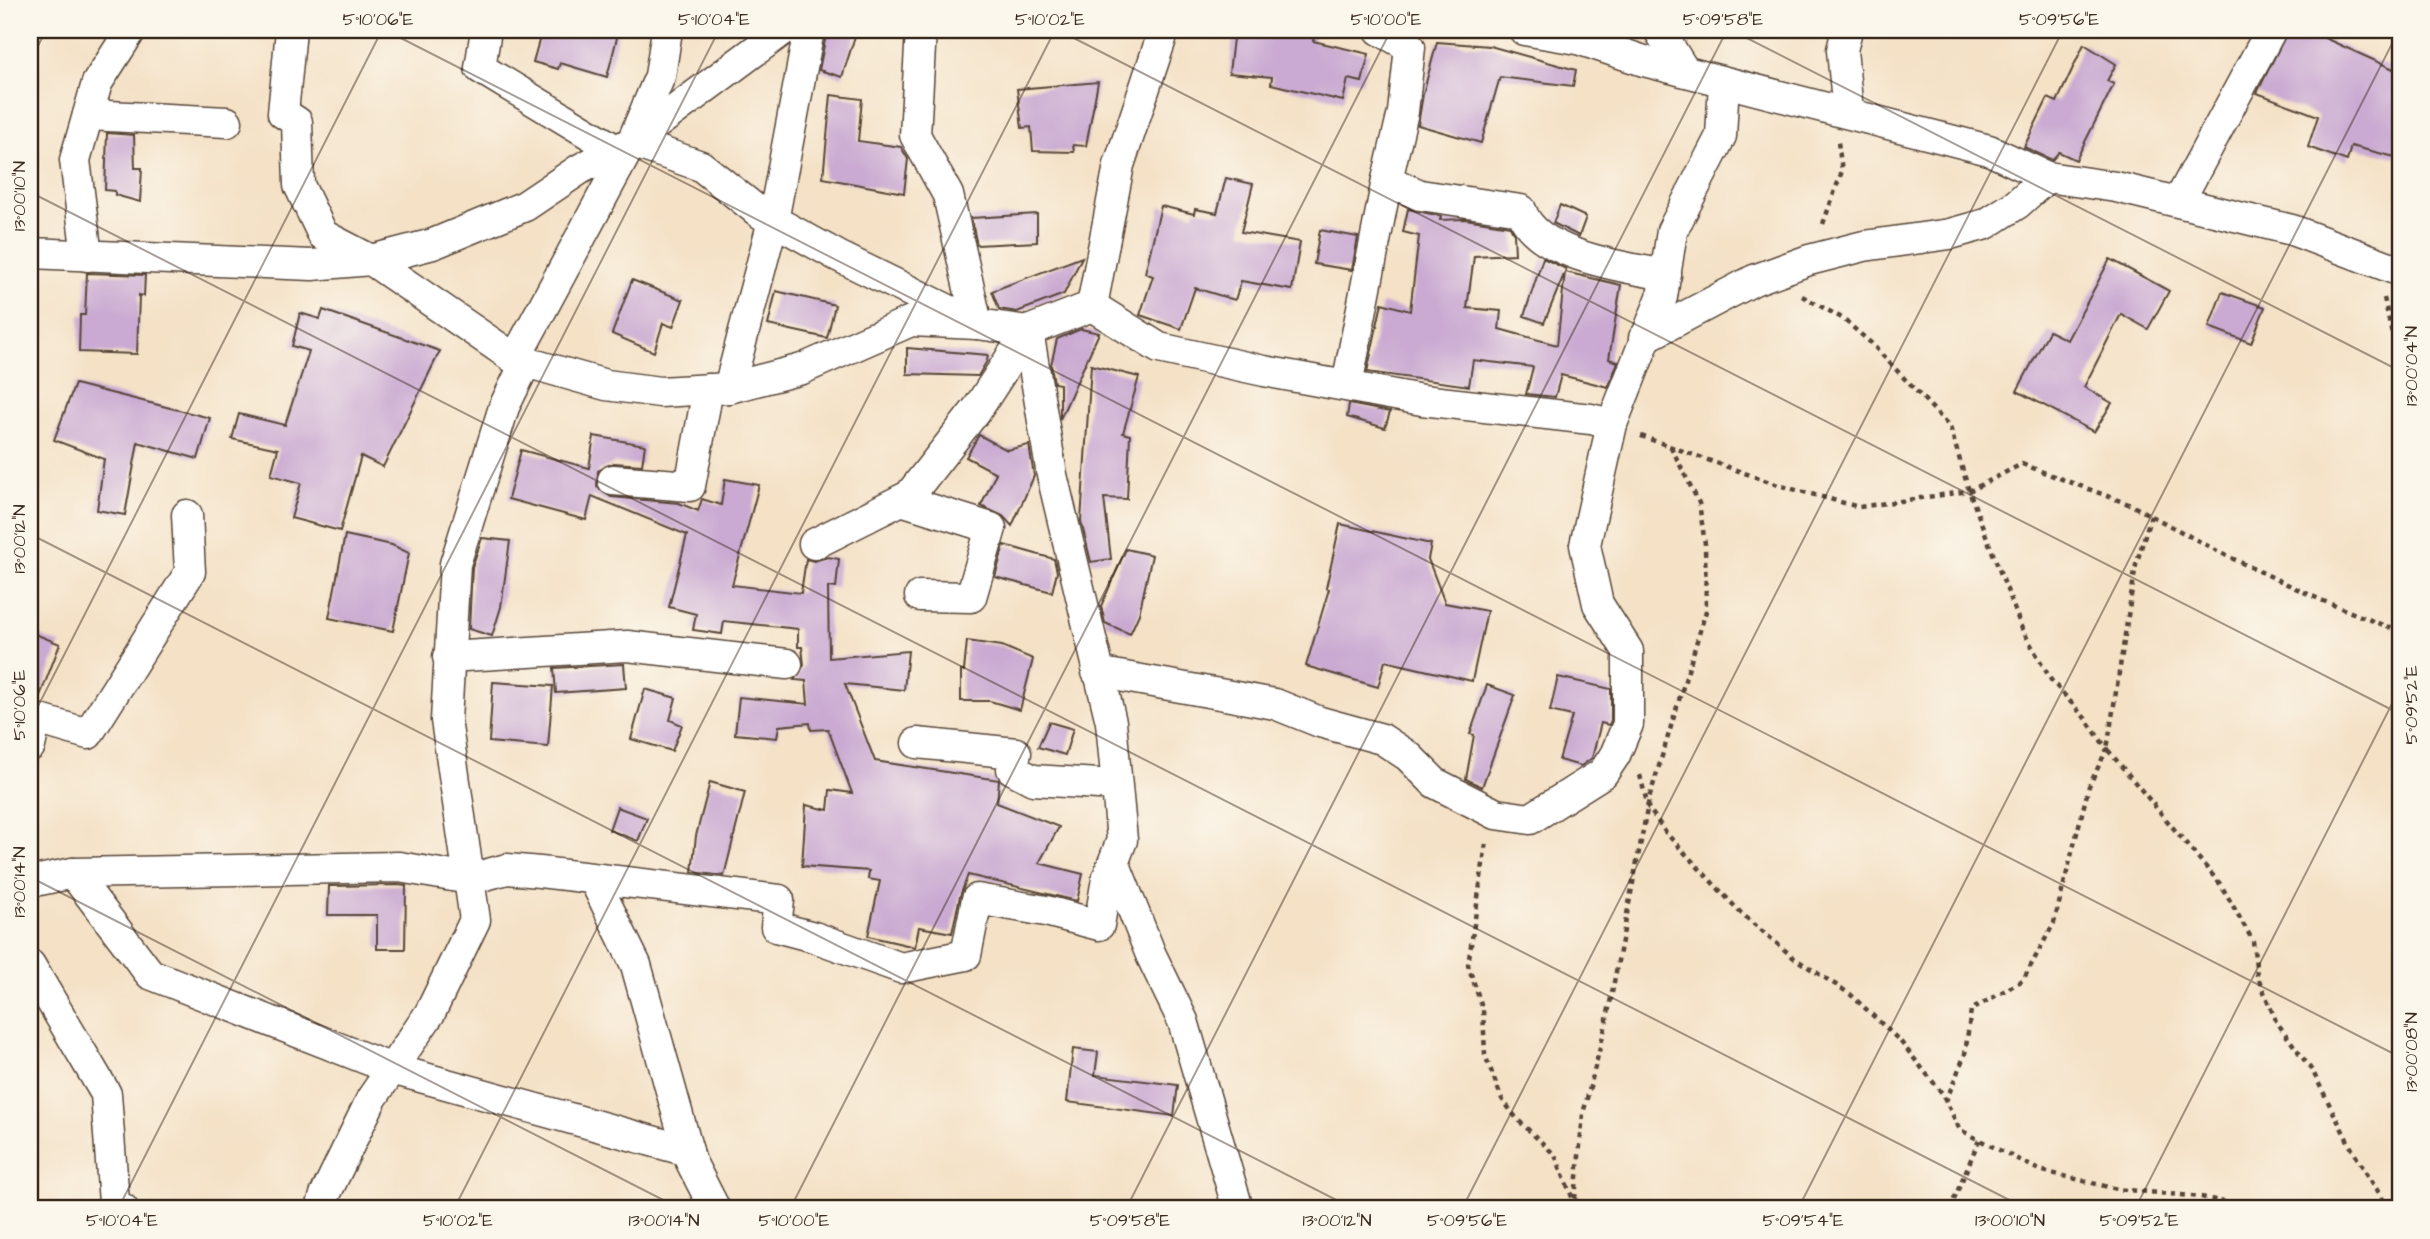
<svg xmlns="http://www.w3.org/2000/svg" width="2430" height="1239" font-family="'Architects Daughter',sans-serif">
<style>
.building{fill:#caaad2}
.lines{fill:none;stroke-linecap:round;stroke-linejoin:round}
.street-casing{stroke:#574537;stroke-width:33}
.path{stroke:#574537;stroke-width:4.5;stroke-dasharray:5 5;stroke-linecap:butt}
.street{stroke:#fff;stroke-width:30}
.ticks{fill:none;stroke:#3b2a1e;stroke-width:2;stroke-opacity:0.45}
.neatline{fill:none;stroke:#3b2a1e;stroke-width:2.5}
.ticks-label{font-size:18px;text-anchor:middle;fill:#3b2a1e}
</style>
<rect width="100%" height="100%" fill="#fbf7ec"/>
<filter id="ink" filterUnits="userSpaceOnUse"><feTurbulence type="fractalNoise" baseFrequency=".0143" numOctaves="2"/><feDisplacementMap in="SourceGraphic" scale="14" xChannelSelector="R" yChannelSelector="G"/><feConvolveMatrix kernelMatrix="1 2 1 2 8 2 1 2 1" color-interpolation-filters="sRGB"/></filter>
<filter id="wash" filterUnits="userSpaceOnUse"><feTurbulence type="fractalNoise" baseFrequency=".00686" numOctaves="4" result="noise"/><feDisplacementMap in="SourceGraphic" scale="28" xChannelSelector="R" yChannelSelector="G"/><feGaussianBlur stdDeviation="1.57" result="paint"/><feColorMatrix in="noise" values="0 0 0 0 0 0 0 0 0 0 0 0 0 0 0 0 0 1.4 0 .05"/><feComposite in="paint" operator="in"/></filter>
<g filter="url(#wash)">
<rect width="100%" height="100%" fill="#f4e1c6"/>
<g id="blocks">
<g class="building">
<path d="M 542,30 L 619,30 L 607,77 L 560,63 L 558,69 L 533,62 Z"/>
<path d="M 827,30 L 857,30 L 842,77 L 819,70 Z"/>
<path d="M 1234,30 L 1258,30 L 1288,38 L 1290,30 L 1315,30 L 1313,41 L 1369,54 L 1362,82 L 1348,79 L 1343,101 L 1271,84 L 1272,77 L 1229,73 Z"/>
<path d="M 2288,30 L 2307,30 L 2400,72 L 2400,134 L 2395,157 L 2351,146 L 2347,161 L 2308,147 L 2318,116 L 2257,93 Z"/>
<path d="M 1437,42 L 1490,46 L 1576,70 L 1573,86 L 1500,77 L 1481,143 L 1418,125 L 1423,94 Z"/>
<path d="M 2084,44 L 2116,64 L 2107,81 L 2114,84 L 2076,160 L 2059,152 L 2052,160 L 2024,147 L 2048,98 L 2057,102 Z"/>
<path d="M 1098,82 L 1086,146 L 1073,145 L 1074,152 L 1033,151 L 1031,127 L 1022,128 L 1017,89 Z"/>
<path d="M 831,95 L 862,99 L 858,141 L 901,147 L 908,159 L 904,193 L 823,178 Z"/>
<path d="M 107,133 L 134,135 L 135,168 L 142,168 L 140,202 L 115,195 L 115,191 L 105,190 Z"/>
<path d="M 1226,178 L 1253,184 L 1241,232 L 1300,242 L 1292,290 L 1241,281 L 1235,300 L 1195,288 L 1181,329 L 1140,315 L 1153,276 L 1145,273 L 1161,206 L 1194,214 L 1195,209 L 1217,213 Z"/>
<path d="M 1560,205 L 1586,217 L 1579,236 L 1553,223 Z"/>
<path d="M 1408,209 L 1441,216 L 1440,220 L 1465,219 L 1510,226 L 1514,234 L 1515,254 L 1474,256 L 1467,308 L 1501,311 L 1499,329 L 1557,345 L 1565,272 L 1544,323 L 1524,316 L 1543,258 L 1566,269 L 1565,272 L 1621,285 L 1609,359 L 1618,362 L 1608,387 L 1561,375 L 1555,397 L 1526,394 L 1533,367 L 1473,360 L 1469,386 L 1367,372 L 1382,303 L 1410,311 L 1419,236 L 1403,232 Z"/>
<path d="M 1037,214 L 1037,242 L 977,245 L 971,218 Z"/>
<path d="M 1320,230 L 1358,237 L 1352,270 L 1314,264 Z"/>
<path d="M 1082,257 L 1064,294 L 1017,312 L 999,309 L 992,291 Z"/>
<path d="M 2110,259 L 2169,291 L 2148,329 L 2121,314 L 2084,387 L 2112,403 L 2094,432 L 2017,391 L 2049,331 L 2067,340 Z"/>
<path d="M 87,273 L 145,275 L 144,296 L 139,295 L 137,354 L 79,352 L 80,315 L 85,315 Z"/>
<path d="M 632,280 L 683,300 L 673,327 L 663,323 L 654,352 L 612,334 Z"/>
<path d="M 776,291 L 835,305 L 827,338 L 768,325 Z"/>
<path d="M 2222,292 L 2265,307 L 2251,343 L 2209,327 Z"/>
<path d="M 323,310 L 440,351 L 383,467 L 361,456 L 340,531 L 291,518 L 301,483 L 271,475 L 278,449 L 232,439 L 239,414 L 285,425 L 309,351 L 292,346 L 300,313 L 320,319 Z"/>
<path d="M 1081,329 L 1099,333 L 1060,419 L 1060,384 L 1054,383 L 1051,365 L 1057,339 Z"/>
<path d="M 907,348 L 988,355 L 987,361 L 978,376 L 907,374 Z"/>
<path d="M 1091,365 L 1139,377 L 1123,433 L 1130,435 L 1127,499 L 1104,498 L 1111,559 L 1091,562 L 1081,521 Z"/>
<path d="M 75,384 L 210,418 L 198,459 L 138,442 L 125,515 L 97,510 L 104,459 L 54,440 Z"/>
<path d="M 1349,404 L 1390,412 L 1385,428 L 1347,417 Z"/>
<path d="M 979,435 L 1007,450 L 1029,445 L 1034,476 L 1012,526 L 1003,516 L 981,506 L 996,473 L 966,457 Z"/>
<path d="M 594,436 L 645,445 L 642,465 L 614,463 L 598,471 L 597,487 L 611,497 L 679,503 L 698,511 L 702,499 L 721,505 L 725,479 L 759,485 L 732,585 L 801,593 L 806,559 L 814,561 L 828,557 L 839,559 L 836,588 L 828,587 L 829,658 L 908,651 L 904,690 L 845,684 L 875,761 L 999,780 L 997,803 L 1059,827 L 1039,863 L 1083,874 L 1077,901 L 968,875 L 960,896 L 952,933 L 919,927 L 915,947 L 868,936 L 880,881 L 868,879 L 869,871 L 802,866 L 806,805 L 828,810 L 830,790 L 852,793 L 828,729 L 811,730 L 810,723 L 779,726 L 777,738 L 735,734 L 739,697 L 808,704 L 806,681 L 794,680 L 804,665 L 802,647 L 798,647 L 798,629 L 724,621 L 722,634 L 693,630 L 696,614 L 669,607 L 687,535 L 592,496 L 586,520 L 508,499 L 521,450 L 589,468 Z"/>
<path d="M 1340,524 L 1431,544 L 1428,559 L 1445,603 L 1487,611 L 1472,681 L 1385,661 L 1378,687 L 1306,666 L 1329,589 L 1326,588 Z"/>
<path d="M 345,535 L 392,545 L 409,553 L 393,631 L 329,618 Z"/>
<path d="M 482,538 L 510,541 L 501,607 L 492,636 L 469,629 L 472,567 Z"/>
<path d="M 1004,545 L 1054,559 L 1057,572 L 1052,592 L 995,577 Z"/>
<path d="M 1126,549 L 1152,555 L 1139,614 L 1130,634 L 1105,623 L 1101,606 Z"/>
<path d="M 30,632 L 60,644 L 38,701 L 30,700 Z"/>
<path d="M 967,641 L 1002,646 L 1033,659 L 1020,710 L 990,701 L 961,701 L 961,671 L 964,671 Z"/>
<path d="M 624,664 L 626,688 L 556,693 L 554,668 Z"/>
<path d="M 1558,677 L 1611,689 L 1611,720 L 1609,725 L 1601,723 L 1592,758 L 1581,766 L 1559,760 L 1572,716 L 1550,711 Z"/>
<path d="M 493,682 L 553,686 L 548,747 L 489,742 Z"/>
<path d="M 1487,685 L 1515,695 L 1482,787 L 1466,779 L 1474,735 L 1470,734 Z"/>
<path d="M 645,689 L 676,698 L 670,720 L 682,725 L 672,751 L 631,739 Z"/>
<path d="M 1049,722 L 1073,729 L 1065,755 L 1038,747 Z"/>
<path d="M 710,782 L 745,792 L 724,876 L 692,872 L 696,836 Z"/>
<path d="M 617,807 L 647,818 L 638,841 L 609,830 Z"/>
<path d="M 398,885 L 406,886 L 405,949 L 377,949 L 377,915 L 328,915 L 329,886 Z"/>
<path d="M 1073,1049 L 1098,1052 L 1095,1075 L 1178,1085 L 1174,1116 L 1067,1102 Z"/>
</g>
</g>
</g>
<g filter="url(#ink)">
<use href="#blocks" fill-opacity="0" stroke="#574537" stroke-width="2"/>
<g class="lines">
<defs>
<g id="street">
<path d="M 291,30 L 283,113 L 297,122 L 299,185 L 323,235 L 371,260 L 515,359 L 606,385 L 660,392 L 729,388 L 802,369 L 911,321 L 977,324 L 948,195 L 915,135 L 921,30"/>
<path d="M 486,30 L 480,68 L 616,150"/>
<path d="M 1380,30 L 1410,47 L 1403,112 L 1387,180 L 1420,195 L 1521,210 C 1535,255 1623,267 1666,275"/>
<path d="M 1524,30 L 1578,39 L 1644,61 L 1989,150 L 2047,177 L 2116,187 L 2292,230 L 2400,271"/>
<path d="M 1659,30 L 1685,72"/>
<path d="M 1847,30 L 1842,50 L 1848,112"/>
<path d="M 88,115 L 227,122"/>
<path d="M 632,142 L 701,166 L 760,213 L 838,256 L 977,324 L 1028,331 L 1092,306 L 1119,165 L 1164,30"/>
<path d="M 2179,201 L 2271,30"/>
<path d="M 30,253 L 312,265 L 371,260 L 433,244 L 525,206 L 580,169 L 632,142 L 783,30"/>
<path d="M 87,256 L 75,160 L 97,83 L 131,30"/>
<path d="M 1092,306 L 1159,348 L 1264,371 L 1422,400 L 1591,419 L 1612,424"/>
<path d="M 1644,338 L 1754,280 L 1809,260 L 1864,246 L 1950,234 L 1986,224 L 2017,204 L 2047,177"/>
<path d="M 515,359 L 632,142 L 660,76 L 667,30"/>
<path d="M 1347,385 L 1387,180"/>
<path d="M 729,388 L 773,221 L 809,30"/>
<path d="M 613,480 L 690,486 L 708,389"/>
<path d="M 901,500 L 991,528 L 971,597 L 920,596"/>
<path d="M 814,544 L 909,496 L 978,408 L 1028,331"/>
<path d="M 448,657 L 627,646 L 787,664"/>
<path d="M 1097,672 L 1275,704 L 1320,722 L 1382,739 L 1408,756 L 1435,783 L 1496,814 L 1530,819 L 1603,773 L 1615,755 L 1628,724 L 1628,651 L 1598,604 L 1585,545 L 1612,424 L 1662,297 L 1672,231 L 1721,136 L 1724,82"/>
<path d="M 30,717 L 88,734 L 190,572 L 187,515"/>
<path d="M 917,743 L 1016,753 L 1012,769 L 1033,780 L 1115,785"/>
<path d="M 30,746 L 36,719"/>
<path d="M 1114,862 L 1151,955 L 1183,1021 L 1238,1209"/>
<path d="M 73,873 L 150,974 L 392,1069 L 688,1151"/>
<path d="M 594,879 L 636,965 L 691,1162 L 715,1209"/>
<path d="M 30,882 L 73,873 L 399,867 L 470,879 L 507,869 L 540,872 L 779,900 L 776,927 L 814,937 L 901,968 L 966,955 L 977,899 L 1046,911 L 1099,925 L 1107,879 L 1122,840 L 1111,722 L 1052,475 L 1028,331"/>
<path d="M 30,965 L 106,1094 L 114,1203 L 123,1209"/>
<path d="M 321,1209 L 325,1195 L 372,1098 L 430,1013 L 475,920 L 446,720 L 455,564 L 504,407 L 526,362"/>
</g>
</defs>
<use href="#street" class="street-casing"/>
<g class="path">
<path d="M 1823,224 L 1842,171 L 1838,142"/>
<path d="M 1802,296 L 1842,318 L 1871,343 L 1950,427 L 1969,491 L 2022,629 L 2051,680 L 2085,718 L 2107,749 L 2089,786 L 2054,923 L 2023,980 L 1971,1010 L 1965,1054 L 1946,1101"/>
<path d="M 2384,298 L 2400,369"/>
<path d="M 1641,436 L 1778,485 L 1859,507 L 1969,491 L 2022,464 L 2131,505 L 2225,555 L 2321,600 L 2400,632"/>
<path d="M 2151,515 L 2136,565 L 2107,749 L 2221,885 L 2253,941 L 2257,975 L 2276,1021 L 2313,1072 L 2354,1153 L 2389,1209"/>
<path d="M 1640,775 L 1648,807 L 1666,833 L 1741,913 L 1794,958 L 1850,994 L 1900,1041 L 1942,1093 L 1960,1130 L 2039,1170 L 2117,1189 L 2201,1197 L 2257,1209"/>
<path d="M 1486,844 L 1468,965 L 1483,1010 L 1485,1055 L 1502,1099 L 1517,1119 L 1555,1155 L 1574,1202"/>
<path d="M 1574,1209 L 1583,1114 L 1606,1024 L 1649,799 L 1706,611 L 1705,544 L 1699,503 L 1671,447"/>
<path d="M 1950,1209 L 1979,1140"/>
</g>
<use href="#street" class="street"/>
</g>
</g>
<path class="ticks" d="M 385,30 L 2400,1057M 1058,30 L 2400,714M 1731,30 L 2400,371M 30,62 L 46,30M 30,192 L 2027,1209M 30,534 L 1354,1209M 30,722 L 382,30M 30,877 L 681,1209M 118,1209 L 719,30M 454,1209 L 1055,30M 790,1209 L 1391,30M 1126,1209 L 1727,30M 1462,1209 L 2063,30M 1798,1209 L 2399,30M 2135,1209 L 2400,688"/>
<rect width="2430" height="1239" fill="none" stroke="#fbf7ec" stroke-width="77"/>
<rect x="38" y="38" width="2354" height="1162" class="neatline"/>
<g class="ticks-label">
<text x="378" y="25">5°10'06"E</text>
<text x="714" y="25">5°10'04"E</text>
<text x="1050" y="25">5°10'02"E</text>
<text x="1386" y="25">5°10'00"E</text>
<text x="1723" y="25">5°09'58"E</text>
<text x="2059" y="25">5°09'56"E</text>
<text transform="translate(19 196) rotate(-90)" y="6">13°00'10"N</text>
<text transform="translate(2411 366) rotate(-90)" y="6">13°00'04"N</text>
<text transform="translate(19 539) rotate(-90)" y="6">13°00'12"N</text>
<text transform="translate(19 705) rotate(-90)" y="6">5°10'06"E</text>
<text transform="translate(2411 705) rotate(-90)" y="6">5°09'52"E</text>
<text transform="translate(19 882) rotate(-90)" y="6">13°00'14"N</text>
<text transform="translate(2411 1052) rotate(-90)" y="6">13°00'08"N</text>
<text x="122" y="1226">5°10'04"E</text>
<text x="458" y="1226">5°10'02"E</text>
<text x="664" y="1226">13°00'14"N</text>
<text x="794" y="1226">5°10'00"E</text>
<text x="1130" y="1226">5°09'58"E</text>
<text x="1337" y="1226">13°00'12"N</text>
<text x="1467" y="1226">5°09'56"E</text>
<text x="1803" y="1226">5°09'54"E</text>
<text x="2010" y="1226">13°00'10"N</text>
<text x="2139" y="1226">5°09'52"E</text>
</g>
</svg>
